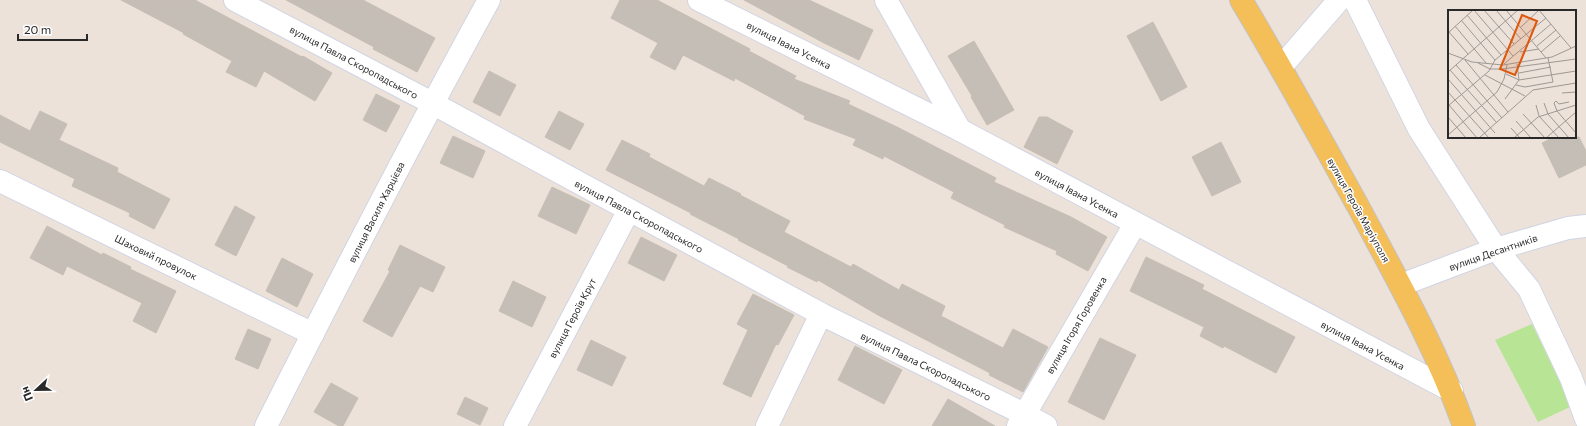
<svg xmlns="http://www.w3.org/2000/svg" width="1586" height="426" font-family="Commissioner,sans-serif">
<style>
.green{fill:#b8e495}
.building{fill:#c4beb6;stroke:#c7beb4}
.lines{fill:none;stroke-linecap:round;stroke-linejoin:round}
.minor-casing{stroke:#d0d5e3;stroke-width:24}
.major-casing{stroke:#c3c3c3;stroke-width:24}
.minor{stroke:#fff;stroke-width:22}
.major{stroke:#f4bf58;stroke-width:22}
.labels{text-anchor:middle;stroke-width:3;stroke-linejoin:round;paint-order:stroke}
.street-label{font-size:10px;fill:#292929;stroke:#fff}
.inset-road{fill:none;stroke:#9e9893;stroke-width:1}
.view{fill:#de570d;fill-opacity:0.15;stroke:#de570d;stroke-width:2}
.inset-edge{fill:none;stroke:#292929;stroke-width:2}
</style>
<rect width="100%" height="100%" fill="#ece2da"/>
<path class="green" d="M 1532,324 L 1572,406 L 1538,422 L 1495,340 Z"/>
<g class="building">
<path d="M 121,0 L 195,0 L 302,57 L 303,56 L 332,73 L 315,101 L 264,71 L 256,87 L 226,72 L 232,61 L 183,34 L 184,33 Z"/>
<path d="M 286,0 L 363,0 L 435,38 L 417,72 L 373,49 L 374,47 Z"/>
<path d="M 620,0 L 657,0 L 750,49 L 749,51 L 796,76 L 794,79 L 850,101 L 848,104 L 897,127 L 996,178 L 994,182 L 1071,217 L 1107,237 L 1088,271 L 1056,254 L 1057,251 L 1004,227 L 1005,225 L 951,198 L 954,192 L 884,156 L 883,159 L 853,145 L 856,139 L 804,119 L 805,116 L 735,78 L 734,81 L 683,55 L 675,70 L 650,57 L 658,43 L 611,18 Z"/>
<path d="M 744,0 L 809,0 L 873,30 L 859,60 L 824,43 Z"/>
<path d="M 1153,22 L 1187,87 L 1161,101 L 1127,36 Z"/>
<path d="M 974,41 L 1014,110 L 987,125 L 971,97 L 972,96 L 948,56 Z"/>
<path d="M 489,71 L 516,85 L 500,116 L 473,102 Z"/>
<path d="M 376,94 L 400,106 L 386,132 L 363,120 Z"/>
<path d="M 40,111 L 67,124 L 59,140 L 118,168 L 117,172 L 170,199 L 154,229 L 129,216 L 130,213 L 72,186 L 75,179 L 0,142 L 0,115 L 30,131 Z"/>
<path d="M 559,111 L 584,124 L 570,150 L 545,137 Z"/>
<path d="M 1039,117 L 1047,117 L 1073,131 L 1057,164 L 1024,147 Z"/>
<path d="M 453,136 L 485,151 L 473,178 L 440,163 Z"/>
<path d="M 1554,137 L 1579,137 L 1586,151 L 1586,165 L 1559,178 L 1542,143 Z"/>
<path d="M 622,140 L 650,154 L 649,157 L 704,186 L 709,178 L 741,194 L 740,195 L 790,221 L 784,232 L 851,267 L 853,264 L 899,290 L 902,284 L 945,306 L 941,316 L 1003,348 L 1013,329 L 1048,347 L 1023,392 L 989,375 L 990,373 L 878,315 L 818,280 L 817,282 L 787,267 L 788,266 L 738,240 L 739,239 L 690,214 L 691,213 L 606,170 Z"/>
<path d="M 1221,142 L 1241,182 L 1212,196 L 1192,157 Z"/>
<path d="M 552,187 L 590,205 L 576,234 L 538,216 Z"/>
<path d="M 235,206 L 255,217 L 236,256 L 215,245 Z"/>
<path d="M 47,226 L 102,255 L 103,253 L 131,267 L 130,269 L 176,291 L 156,333 L 133,321 L 142,303 L 67,266 L 63,275 L 30,258 Z"/>
<path d="M 641,237 L 677,255 L 664,281 L 628,263 Z"/>
<path d="M 400,245 L 445,267 L 433,292 L 420,286 L 392,337 L 363,321 L 390,271 L 388,270 Z"/>
<path d="M 1146,257 L 1204,285 L 1202,289 L 1295,337 L 1276,373 L 1224,346 L 1223,348 L 1200,336 L 1204,327 L 1130,291 Z"/>
<path d="M 282,258 L 313,274 L 297,307 L 266,291 Z"/>
<path d="M 513,281 L 546,297 L 532,327 L 499,311 Z"/>
<path d="M 753,294 L 794,315 L 778,345 L 776,344 L 751,397 L 723,384 L 748,330 L 737,324 Z"/>
<path d="M 248,329 L 271,339 L 258,369 L 235,359 Z"/>
<path d="M 1100,338 L 1136,355 L 1104,420 L 1068,402 Z"/>
<path d="M 591,340 L 626,357 L 612,386 L 577,370 Z"/>
<path d="M 855,346 L 902,370 L 884,404 L 838,380 Z"/>
<path d="M 331,383 L 358,398 L 343,426 L 339,426 L 314,412 Z"/>
<path d="M 465,397 L 488,408 L 480,425 L 457,414 Z"/>
<path d="M 948,399 L 995,426 L 932,426 Z"/>
</g>
<g class="lines">
<defs>
<g id="minor">
<path d="M 235,0 L 432,103 L 821,314 L 1024,414 L 1046,426"/>
<path d="M 699,0 L 960,130 L 1452,391"/>
<path d="M 886,0 L 960,130"/>
<path d="M 1355,0 L 1419,129 L 1496,249 L 1529,289 L 1571,378 L 1586,419"/>
<path d="M 1281,67 L 1339,0"/>
<path d="M 0,181 L 313,334"/>
<path d="M 1401,285 L 1496,249 L 1568,228 L 1586,226"/>
<path d="M 266,426 C 338,283 412,140 489,0"/>
<path d="M 515,426 L 629,210"/>
<path d="M 767,426 L 821,314"/>
<path d="M 1018,426 L 1135,224"/>
</g>
<path id="major" d="M 1241,0 C 1282,68 1320,138 1359,208 C 1397,279 1437,350 1464,426"/>
</defs>
<use href="#minor" class="minor-casing"/>
<use href="#major" class="major-casing"/>
<use href="#minor" class="minor"/>
<use href="#major" class="major"/>
</g>
<g class="labels">
<g class="street-label">
<text transform="translate(789 45) rotate(27)" y="4">вулиця Івана Усенка</text>
<text transform="translate(354 62) rotate(28)" y="4">вулиця Павла Скоропадського</text>
<text transform="translate(1077 193) rotate(28)" y="4">вулиця Івана Усенка</text>
<text transform="translate(1359 210) rotate(61)" y="4">вулиця Героїв Маріуполя</text>
<text transform="translate(376 212) rotate(-63)" y="4">вулиця Василя Харцієва</text>
<text transform="translate(639 216) rotate(28)" y="4">вулиця Павла Скоропадського</text>
<text transform="translate(1493 252) rotate(-19)" y="4">вулиця Десантників</text>
<text transform="translate(156 257) rotate(26)" y="4">Шаховий провулок</text>
<text transform="translate(572 318) rotate(-62)" y="4">вулиця Героїв Крут</text>
<text transform="translate(1076 325) rotate(-60)" y="4">вулиця Ігоря Горовенка</text>
<text transform="translate(1363 345) rotate(28)" y="4">вулиця Івана Усенка</text>
<text transform="translate(926 366) rotate(26)" y="4">вулиця Павла Скоропадського</text>
</g>
</g>
<g transform="translate(1448 10)">
<rect width="128" height="128" fill="#ece2da"/>
<path class="inset-road" d="M 26,0 L 65,46M 36,0 L 66,34M 48,0 L 73,29M 58,0 L 98,48M 91,0 L 123,38M 19,5 L 53,45M 13,10 L 47,50M 7,16 L 38,53M 73,17 L 91,0M 1,22 L 20,44M 0,23 L 25,0M 89,36 L 108,20M 72,42 L 91,39M 93,42 L 112,26M 0,43 L 24,52 L 55,55 L 104,47 L 128,36M 100,48 L 105,72M 17,50 L 60,102M 30,53 L 42,59 L 54,59 L 128,49M 56,54 L 103,14M 8,55 L 54,108M 2,60 L 49,113M 0,62 L 70,0M 71,63 L 103,57M 58,64 L 71,70 L 128,61M 37,65 L 77,86M 0,69 L 47,123M 68,75 L 77,77 L 105,72M 0,82 L 41,128M 114,83 L 128,82M 57,89 L 71,70 L 69,54M 121,92 L 111,94 L 108,91 L 106,93 L 109,101 L 128,123M 96,93 L 100,104 L 121,128M 1,95 L 29,128M 88,95 L 91,106 L 111,128M 0,96 L 41,61 L 47,50 L 98,8M 75,104 L 97,128M 0,107 L 18,128M 68,111 L 83,128M 63,118 L 72,128M 0,125 L 49,82 L 56,69 L 59,55M 31,128 L 85,80 L 128,73M 66,128 L 90,107 L 128,95M 98,128 L 128,102"/>
<path class="view" d="M 74,5 L 89,11 L 67,65 L 52,59 Z"/>
<rect width="128" height="128" class="inset-edge"/>
</g>
<g transform="translate(36 390) rotate(248)" stroke="#ffffff" stroke-width="3" paint-order="stroke">
<path d="M0-3L7 15L0 10L-7 15Z" fill="#292929"/>
<text y="-6" font-size="11" font-weight="bold" text-anchor="middle" fill="#292929">Пн</text>
</g>
<path d="M18 34v6h69v-6" fill="none" stroke="#292929" stroke-width="2"/>
<text x="24" y="34" font-size="12" fill="#292929" stroke="#ffffff" stroke-width="3" paint-order="stroke">20 m</text>
</svg>
